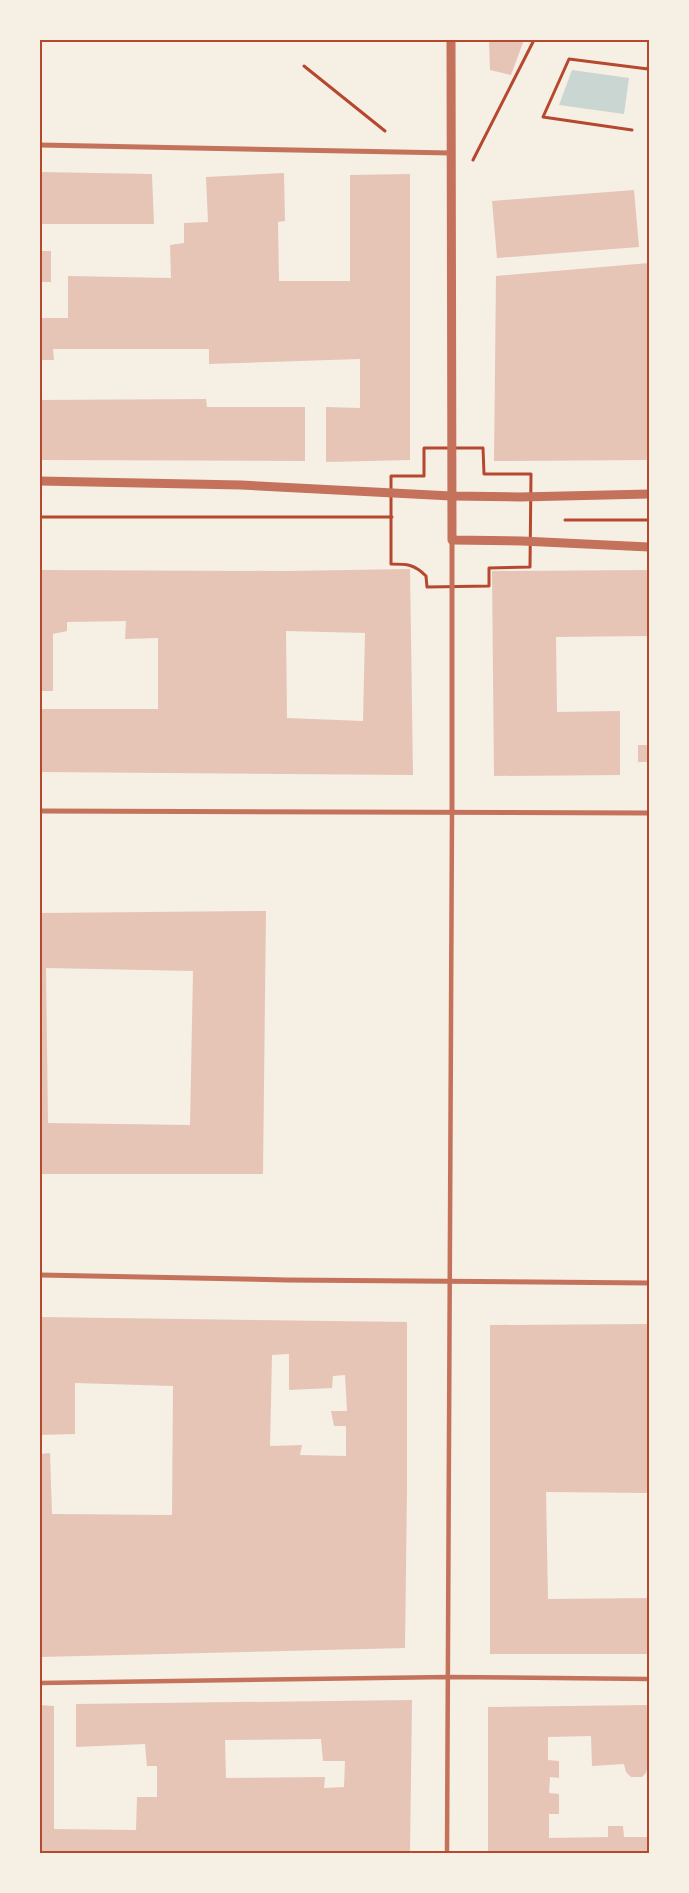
<svg xmlns="http://www.w3.org/2000/svg" width="689" height="1893" font-family="Mulish,sans-serif">
<style>
.water{fill:#c9d6d2}
.building{fill:#e6c5b7;fill-rule:evenodd}
.lines{fill:none;stroke-linecap:round;stroke-linejoin:round}
.path{stroke:#b5482f;stroke-width:3}
.pedestrian{stroke:#c5725c;stroke-width:4.5}
.minor{stroke:#c5725c;stroke-width:5}
.tertiary{stroke:#c5725c;stroke-width:9}
.neatline{fill:none;stroke:#b5482f;stroke-width:2}
</style>
<rect width="100%" height="100%" fill="#f6efe4"/>
<path class="water" d="M 572,70 L 629,78 L 624,114 L 559,105 Z"/>
<g class="building">
<path d="M 489,40 L 524,40 L 511,75 L 490,70 Z"/>
<path d="M 40,172 L 152,174 L 154,224 L 40,224 Z"/>
<path d="M 284,173 L 285,221 L 278,222 L 279,281 L 350,281 L 350,175 L 410,174 L 410,460 L 326,462 L 326,407 L 360,408 L 360,359 L 209,364 L 209,349 L 53,349 L 54,360 L 40,360 L 40,318 L 68,318 L 68,276 L 171,278 L 170,245 L 184,243 L 184,223 L 208,222 L 206,177 Z"/>
<path d="M 634,190 L 639,247 L 497,258 L 492,201 Z"/>
<rect x="40" y="251" width="11" height="31"/>
<path d="M 649,263 L 649,460 L 494,461 L 496,276 Z"/>
<path d="M 206,399 L 207,407 L 305,407 L 305,461 L 40,460 L 40,400 Z"/>
<path d="M 410,569 L 413,775 L 40,772 L 40,709 L 158,709 L 158,638 L 125,639 L 126,621 L 67,622 L 67,631 L 53,634 L 53,691 L 40,691 L 40,570 L 285,571 ZM 286,631 L 365,633 L 363,721 L 287,718 Z"/>
<path d="M 649,570 L 649,636 L 556,637 L 557,712 L 620,711 L 620,775 L 494,776 L 492,571 Z"/>
<rect x="638" y="745" width="11" height="17"/>
<path d="M 266,911 L 263,1174 L 40,1174 L 40,913 ZM 46,968 L 193,971 L 190,1125 L 48,1123 Z"/>
<path d="M 40,1317 L 407,1322 L 407,1488 L 405,1648 L 40,1657 L 40,1454 L 50,1453 L 52,1514 L 172,1515 L 173,1386 L 75,1383 L 75,1434 L 40,1435 ZM 289,1354 L 289,1390 L 332,1388 L 333,1376 L 345,1375 L 347,1411 L 331,1411 L 334,1426 L 346,1426 L 346,1456 L 300,1455 L 302,1445 L 270,1446 L 272,1355 Z"/>
<path d="M 649,1324 L 649,1493 L 546,1492 L 548,1599 L 649,1598 L 649,1654 L 490,1654 L 490,1325 Z"/>
<path d="M 412,1700 L 410,1853 L 40,1853 L 40,1705 L 54,1706 L 54,1829 L 136,1830 L 137,1797 L 157,1797 L 157,1766 L 147,1766 L 145,1744 L 76,1747 L 76,1704 ZM 321,1739 L 323,1761 L 345,1761 L 344,1787 L 324,1788 L 325,1777 L 226,1778 L 225,1740 Z"/>
<path d="M 649,1705 L 649,1762 L 646,1773 L 642,1777 L 631,1777 L 626,1772 L 624,1764 L 592,1766 L 591,1736 L 548,1737 L 548,1760 L 559,1761 L 559,1778 L 550,1777 L 549,1793 L 559,1794 L 559,1814 L 549,1814 L 549,1838 L 608,1837 L 608,1826 L 623,1826 L 624,1837 L 649,1837 L 649,1853 L 488,1853 L 488,1707 Z"/>
</g>
<g class="lines">
<g class="path">
<path d="M 304,66 L 385,131"/>
<path d="M 632,130 L 543,117 L 569,59 L 648,69 L 649,60"/>
<path d="M 473,160 L 534,40"/>
<path d="M 424,448 L 483,448 L 484,474 L 531,474 L 530,567 L 489,568 L 489,586 L 427,587 L 426,576 C 414,564 407,564 391,564 L 391,476 L 424,476 Z"/>
<path d="M 40,517 L 392,517"/>
<path d="M 565,520 L 649,520"/>
</g>
<g class="pedestrian">
<path d="M 40,1683 L 448,1677 L 649,1679"/>
<path d="M 447,1853 L 452,812"/>
</g>
<g class="minor">
<path d="M 40,145 L 451,153"/>
<path d="M 452,540 L 452,812"/>
<path d="M 40,811 L 649,813"/>
<path d="M 40,1275 L 287,1280 L 649,1283"/>
</g>
<g class="tertiary">
<path d="M 451,40 L 452,540 L 522,541 L 649,547"/>
<path d="M 40,481 L 241,485 L 451,496 L 520,497 L 649,494"/>
</g>
</g>
<rect width="689" height="1893" fill="none" stroke="#f6efe4" stroke-width="82"/>
<rect x="41" y="41" width="607" height="1811" class="neatline"/>
</svg>
